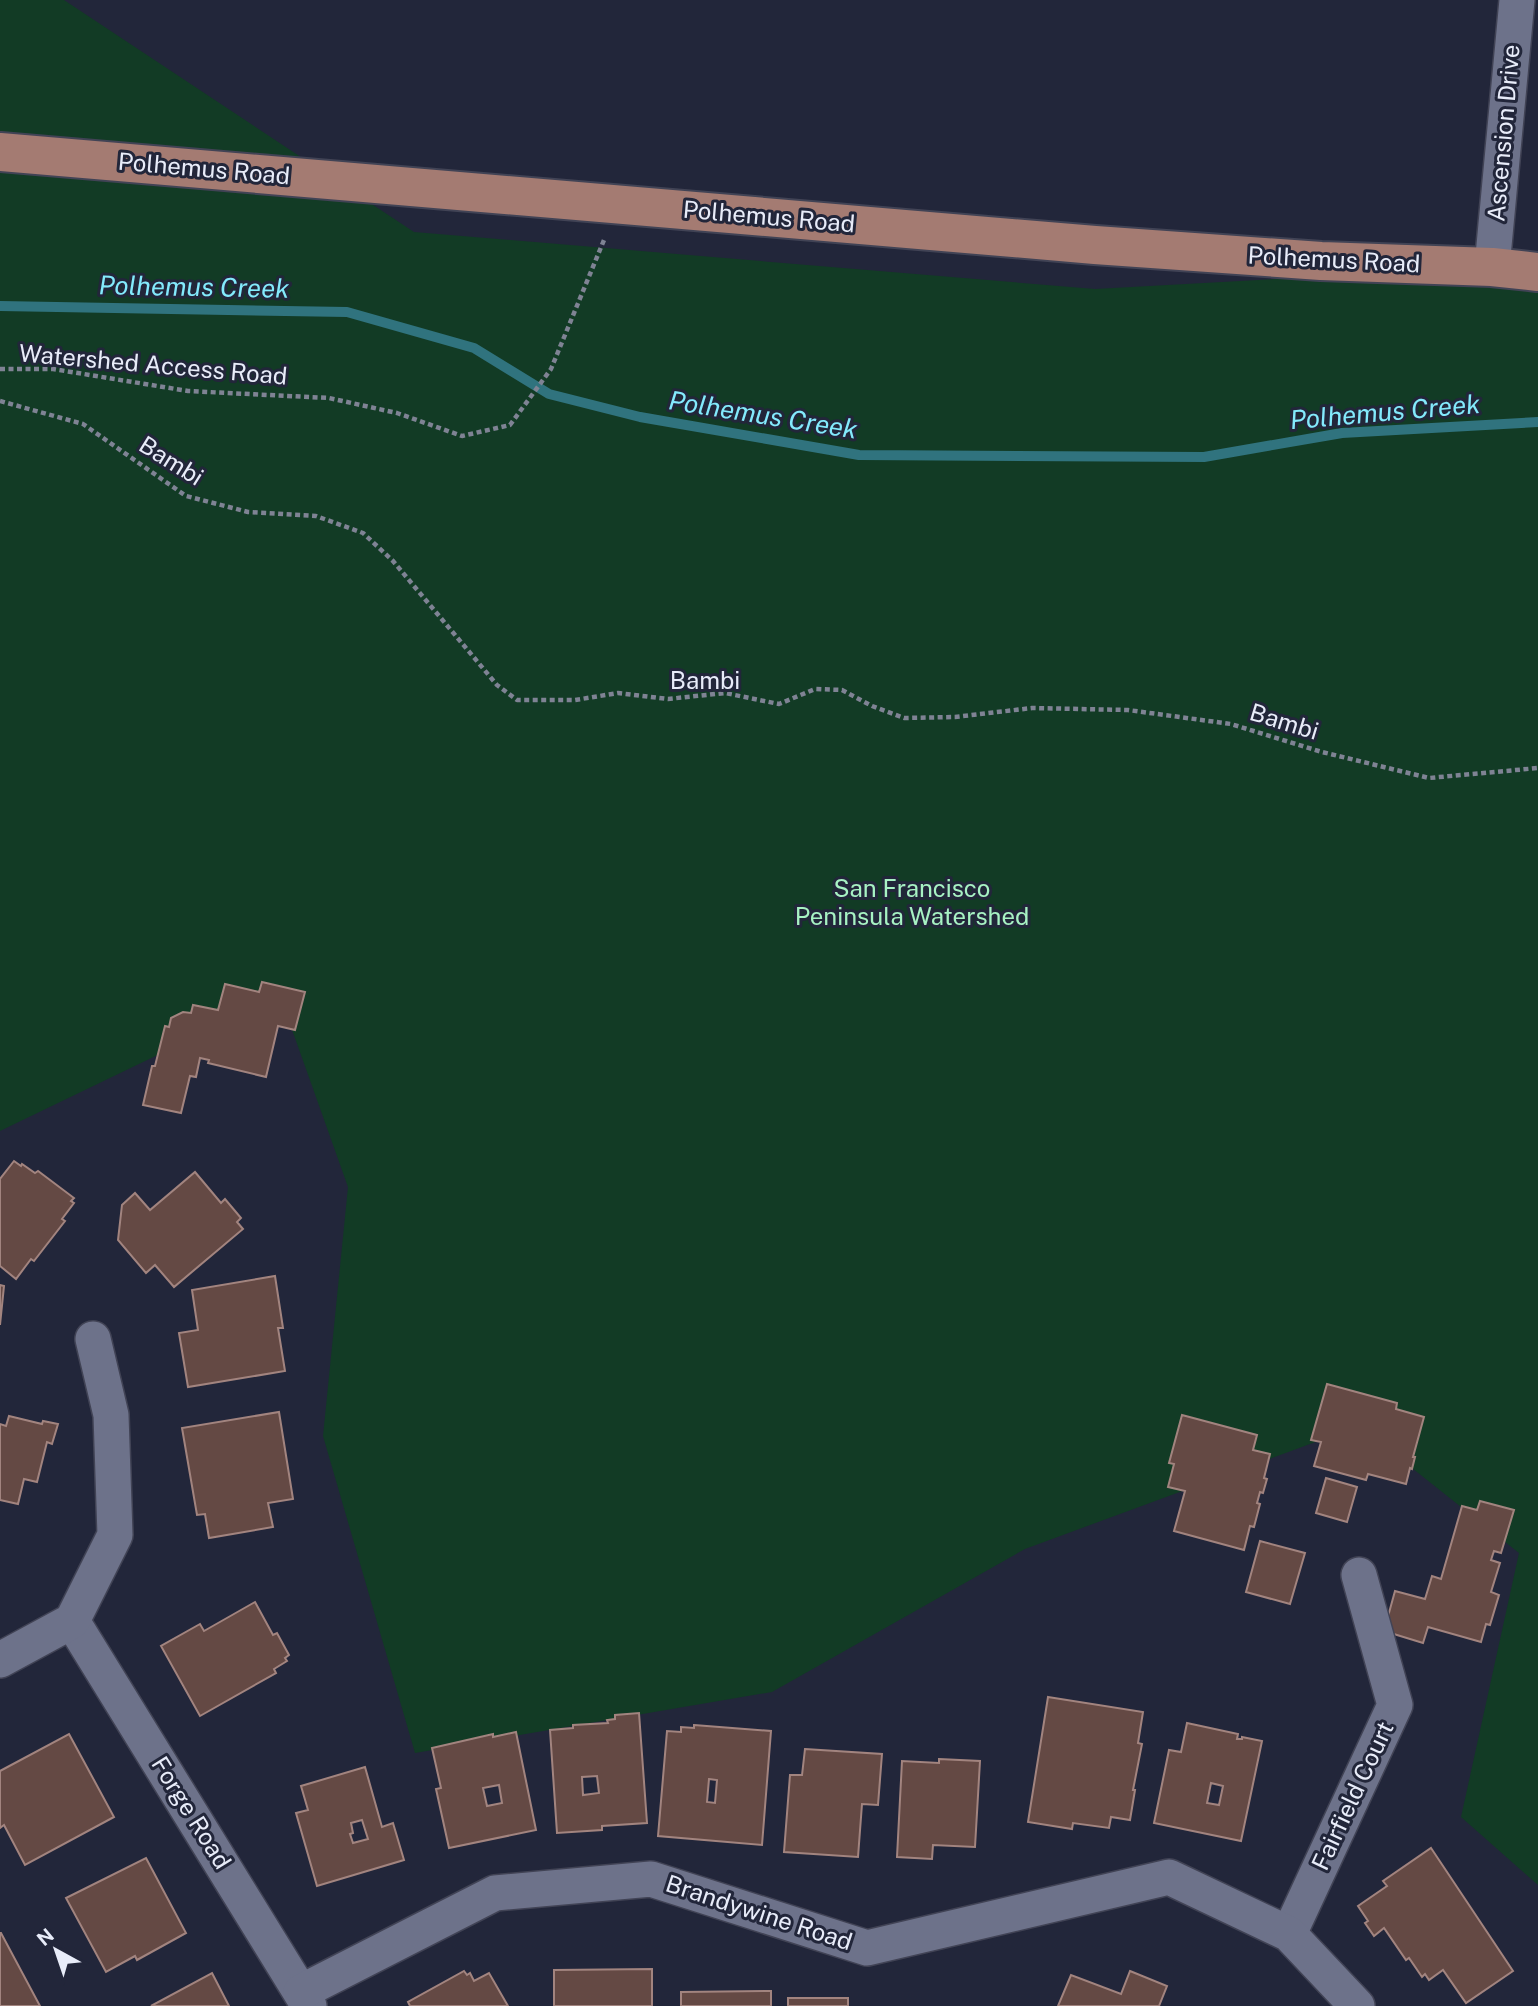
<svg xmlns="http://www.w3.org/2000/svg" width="1538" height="2006" font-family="'Public Sans',sans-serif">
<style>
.green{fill:#123b25}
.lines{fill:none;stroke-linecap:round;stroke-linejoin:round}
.stream{stroke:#30737e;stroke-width:10}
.building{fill:#644944;stroke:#a2847f;stroke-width:2;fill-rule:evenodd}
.minor-casing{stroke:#414355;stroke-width:38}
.major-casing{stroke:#414355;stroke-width:42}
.path{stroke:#7f8394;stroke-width:4.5;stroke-dasharray:5 3.5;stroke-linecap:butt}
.minor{stroke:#6d728a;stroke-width:35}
.major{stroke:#a47b72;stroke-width:38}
.labels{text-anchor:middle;stroke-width:6;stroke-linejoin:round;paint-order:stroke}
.street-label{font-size:24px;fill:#e8ecf9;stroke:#22263a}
.park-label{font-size:24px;fill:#a7f2c3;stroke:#22263a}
.water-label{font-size:26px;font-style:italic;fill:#83eafc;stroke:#22263a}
</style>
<rect width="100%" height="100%" fill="#22263a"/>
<path class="green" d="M 0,0 L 64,0 L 414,232 L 1095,289 L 1492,267 L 1538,278 L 1538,1885 L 1461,1817 L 1519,1553 L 1359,1426 L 1025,1549 L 772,1692 L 415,1753 L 323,1436 L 348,1187 L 280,996 L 0,1131 Z"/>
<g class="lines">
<path class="stream" d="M 0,306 L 347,312 L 474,348 L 549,394 L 640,417 L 859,455 L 1204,457 L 1342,433 L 1538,422"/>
</g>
<g class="building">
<path d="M 262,982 L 305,992 L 295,1030 L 278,1026 L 266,1077 L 208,1063 L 209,1060 L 200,1058 L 196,1077 L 190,1076 L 181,1113 L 143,1105 L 152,1066 L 155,1066 L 165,1026 L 169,1027 L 171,1018 L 183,1012 L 191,1013 L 193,1005 L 218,1010 L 225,984 L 259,992 Z"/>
<path d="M 14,1161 L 21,1166 L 22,1164 L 35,1173 L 38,1171 L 74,1198 L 71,1201 L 74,1203 L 62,1219 L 65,1221 L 34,1261 L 31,1259 L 16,1279 L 0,1266 L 0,1179 Z"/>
<path d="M 195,1172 L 221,1203 L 225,1199 L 241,1218 L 237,1222 L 243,1229 L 174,1287 L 155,1265 L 146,1273 L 118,1240 L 122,1205 L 135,1193 L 150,1210 Z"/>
<path d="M 275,1276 L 283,1328 L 278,1328 L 285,1371 L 188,1387 L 179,1333 L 198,1330 L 192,1290 Z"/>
<path d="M 0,1285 L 4,1286 L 0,1325 Z"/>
<path d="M 1327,1384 L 1397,1403 L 1396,1409 L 1424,1417 L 1413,1457 L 1415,1457 L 1412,1469 L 1410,1468 L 1406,1484 L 1368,1474 L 1366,1480 L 1314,1466 L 1321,1442 L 1311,1440 Z"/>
<path d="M 279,1412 L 293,1499 L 268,1503 L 273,1527 L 209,1538 L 205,1514 L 197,1515 L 182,1428 Z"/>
<path d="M 1182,1415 L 1257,1435 L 1253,1450 L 1270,1454 L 1264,1478 L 1267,1479 L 1263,1493 L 1260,1492 L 1257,1503 L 1260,1504 L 1254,1527 L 1250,1526 L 1244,1550 L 1174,1531 L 1185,1491 L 1168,1487 L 1174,1464 L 1169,1463 Z"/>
<path d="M 9,1416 L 42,1424 L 43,1421 L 58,1424 L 52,1444 L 47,1442 L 37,1482 L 24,1479 L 18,1504 L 0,1500 L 0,1424 L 6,1426 Z"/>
<path d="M 1326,1478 L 1357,1487 L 1347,1522 L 1316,1513 Z"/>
<path d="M 1480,1501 L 1514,1510 L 1501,1553 L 1494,1551 L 1491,1560 L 1500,1563 L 1491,1592 L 1499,1595 L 1490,1625 L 1486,1624 L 1481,1642 L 1428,1627 L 1423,1643 L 1384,1631 L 1395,1591 L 1425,1599 L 1432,1576 L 1441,1579 L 1462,1506 L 1477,1510 Z"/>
<path d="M 1260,1541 L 1305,1553 L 1290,1604 L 1246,1592 Z"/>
<path d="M 255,1602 L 273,1635 L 277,1633 L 289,1655 L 285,1658 L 287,1661 L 274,1669 L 276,1673 L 200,1716 L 161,1646 L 200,1624 L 204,1631 Z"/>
<path d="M 1048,1697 L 1143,1712 L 1138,1743 L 1142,1744 L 1133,1790 L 1135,1790 L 1130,1820 L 1111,1817 L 1109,1828 L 1073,1823 L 1072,1829 L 1028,1822 Z"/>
<path d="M 639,1713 L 647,1823 L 602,1826 L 602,1830 L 557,1833 L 550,1730 L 573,1728 L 573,1725 L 608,1723 L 607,1720 L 615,1719 L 615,1715 ZM 597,1776 L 599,1793 L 583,1795 L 582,1777 Z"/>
<path d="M 1187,1723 L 1238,1734 L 1237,1739 L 1242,1739 L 1242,1737 L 1262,1741 L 1241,1841 L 1154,1823 L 1169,1750 L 1181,1752 ZM 1211,1783 L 1223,1786 L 1219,1805 L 1207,1803 Z"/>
<path d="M 694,1725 L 771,1731 L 762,1845 L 658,1836 L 667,1731 L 681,1732 L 681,1727 L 694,1728 ZM 709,1779 L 717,1780 L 715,1803 L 707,1802 Z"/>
<path d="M 516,1732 L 536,1830 L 449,1848 L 436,1789 L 441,1788 L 432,1748 L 493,1734 L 493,1737 ZM 499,1785 L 502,1803 L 487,1806 L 483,1788 Z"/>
<path d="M 69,1734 L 114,1817 L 25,1865 L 4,1825 L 0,1828 L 0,1771 Z"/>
<path d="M 805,1749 L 882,1754 L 878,1805 L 862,1804 L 858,1857 L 784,1852 L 790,1775 L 802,1775 Z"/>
<path d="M 939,1759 L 980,1761 L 975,1847 L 933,1845 L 932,1859 L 897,1857 L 902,1761 L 939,1763 Z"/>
<path d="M 365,1767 L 382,1827 L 393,1823 L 404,1860 L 317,1886 L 296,1813 L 308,1810 L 301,1786 ZM 362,1820 L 368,1839 L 353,1843 L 350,1834 L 353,1833 L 351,1823 Z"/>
<path d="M 1431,1848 L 1513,1971 L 1466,2003 L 1443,1970 L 1429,1980 L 1425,1974 L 1422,1977 L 1409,1958 L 1406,1960 L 1384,1928 L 1374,1936 L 1365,1923 L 1368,1921 L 1358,1906 L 1387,1886 L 1383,1881 Z"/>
<path d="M 146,1858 L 186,1933 L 137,1960 L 135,1956 L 106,1972 L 66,1898 Z"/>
<path d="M 0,1933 L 1,1933 L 40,2006 L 0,2006 Z"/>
<path d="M 652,1969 L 652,2006 L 554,2006 L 554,1970 Z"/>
<path d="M 464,1971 L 467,1975 L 470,1973 L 474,1981 L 489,1973 L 508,2006 L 410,2006 L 408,2002 Z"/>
<path d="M 1130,1971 L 1167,1986 L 1159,2006 L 1058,2006 L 1071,1975 L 1121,1994 Z"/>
<path d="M 212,1973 L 229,2006 L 151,2006 Z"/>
<path d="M 771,1991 L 771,2006 L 681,2006 L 681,1992 Z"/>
<rect x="788" y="1998" width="60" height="8"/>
</g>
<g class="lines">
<defs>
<g id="minor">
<path d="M 1492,267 L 1517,0"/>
<path d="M 72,1621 L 309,2006"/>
<path d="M 0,1660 L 72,1621 L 115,1535 L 111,1415 L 93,1339"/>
<path d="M 1289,1934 L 1395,1705 L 1359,1575"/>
<path d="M 301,1992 L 495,1893 L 651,1879 L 867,1948 L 1169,1877 L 1289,1934 L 1357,2006"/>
</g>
<path id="major" d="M 0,152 L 1095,245 L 1321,261 L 1492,267 L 1538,272"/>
</defs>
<use href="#minor" class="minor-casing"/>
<use href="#major" class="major-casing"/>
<g class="path">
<path d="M 0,369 L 53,369 L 188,391 L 329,398 L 397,413 L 462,436 L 510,425 L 551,369 L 604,240"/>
<path d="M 0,401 L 83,424 L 186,496 L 248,512 L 316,516 L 363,533 L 393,561 L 497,685 L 517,700 L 575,700 L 618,693 L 668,699 L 725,693 L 779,704 L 815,689 L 842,690 L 872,706 L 904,718 L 955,717 L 1032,708 L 1128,710 L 1231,724 L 1322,752 L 1429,778 L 1538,768"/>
</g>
<use href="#minor" class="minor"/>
<use href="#major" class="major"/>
</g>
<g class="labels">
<g class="street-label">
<text transform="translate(1504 133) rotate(-85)" y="8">Ascension Drive</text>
<text transform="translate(204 169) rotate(5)" y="8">Polhemus Road</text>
<text transform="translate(769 217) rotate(5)" y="8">Polhemus Road</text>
<text transform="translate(1334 260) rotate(3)" y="8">Polhemus Road</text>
<text transform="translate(153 365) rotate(5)" y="8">Watershed Access Road</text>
<text transform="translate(171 461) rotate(32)" y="8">Bambi</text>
<text x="705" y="689">Bambi</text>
<text transform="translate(1284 722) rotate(17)" y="8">Bambi</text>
<text transform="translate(1353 1796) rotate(-65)" y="8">Fairfield Court</text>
<text transform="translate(191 1813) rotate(58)" y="8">Forge Road</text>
<text transform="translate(759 1913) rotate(18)" y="8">Brandywine Road</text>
</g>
<g class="park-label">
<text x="912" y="897">San Francisco<tspan x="912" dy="28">Peninsula Watershed</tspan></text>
</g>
<g class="water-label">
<text transform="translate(194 287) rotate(1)" y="9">Polhemus Creek</text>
<text transform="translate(1385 412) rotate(-5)" y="9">Polhemus Creek</text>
<text transform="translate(763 415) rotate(9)" y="9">Polhemus Creek</text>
</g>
</g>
<g transform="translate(56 1950) rotate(320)" stroke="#22263a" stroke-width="5" paint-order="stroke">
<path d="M0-5L12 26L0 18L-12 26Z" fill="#e8ecf9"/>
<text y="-10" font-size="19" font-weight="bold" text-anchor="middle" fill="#e8ecf9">N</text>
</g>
</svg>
